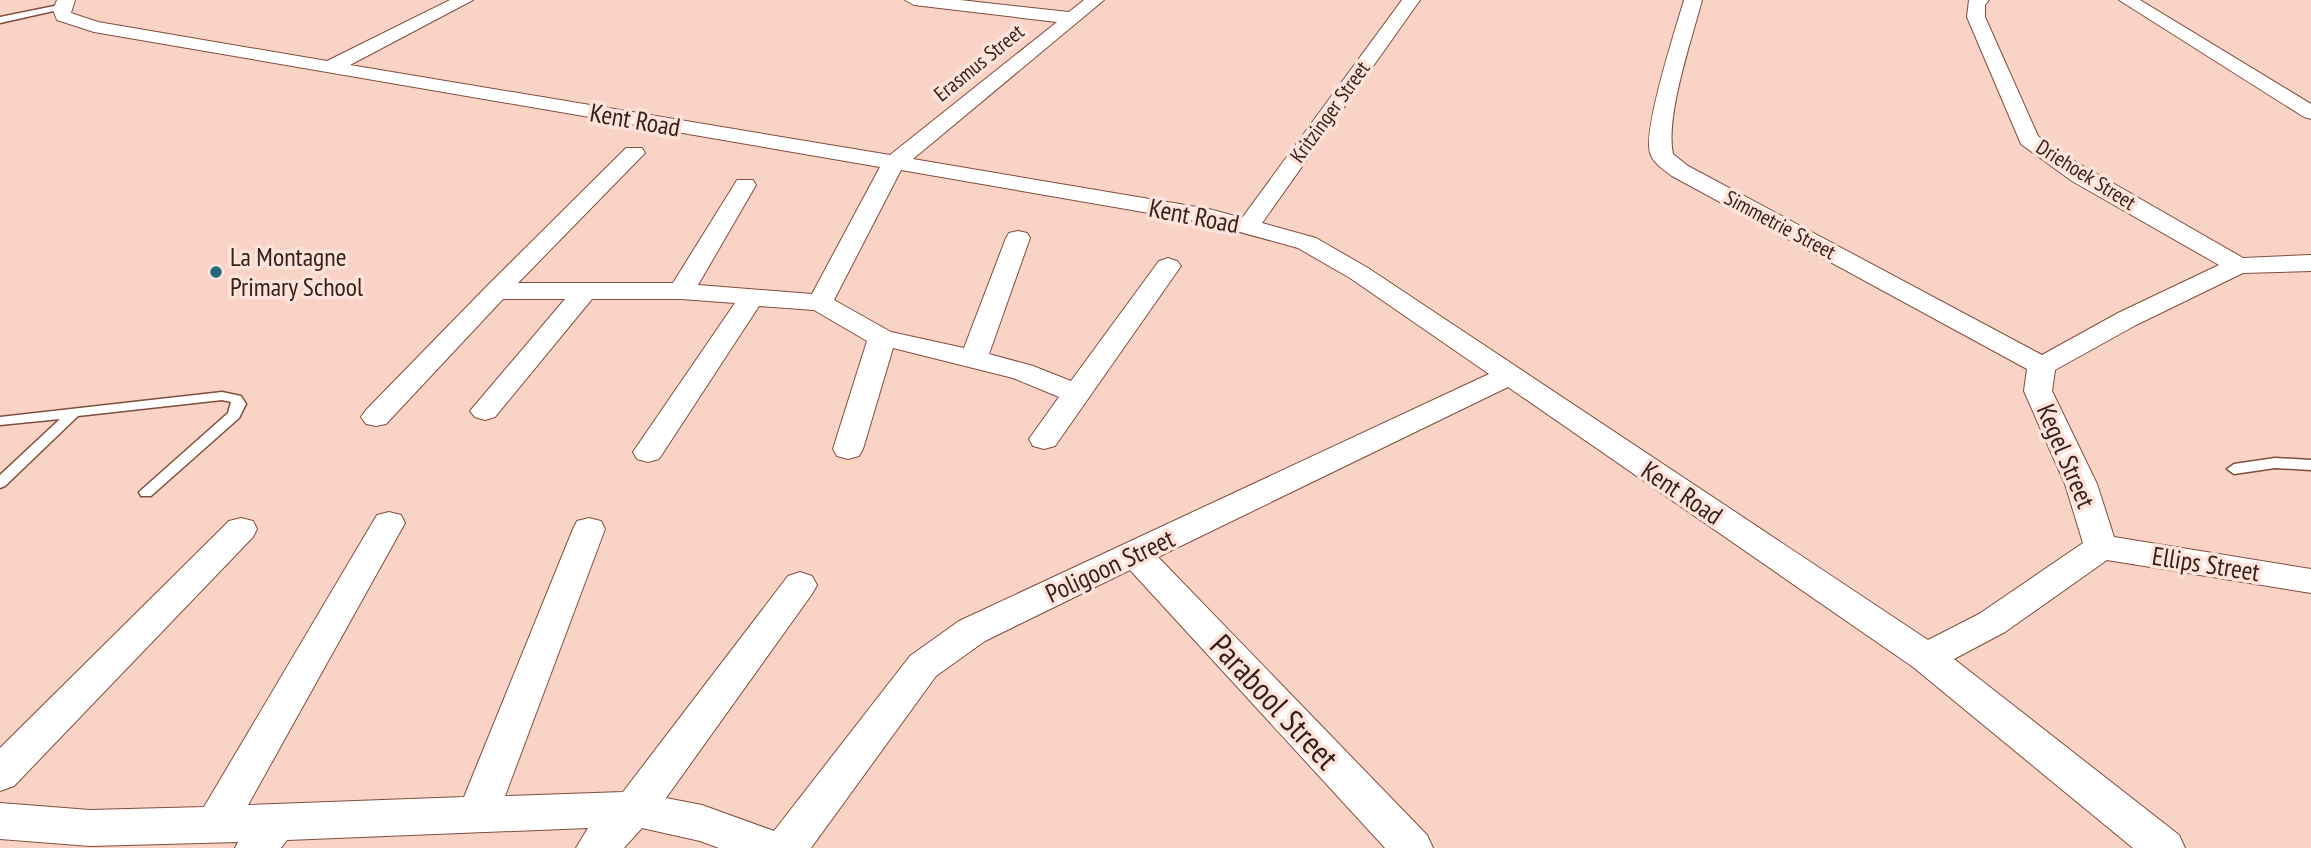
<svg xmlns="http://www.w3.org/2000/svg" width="2311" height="848" font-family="'PT Sans Narrow',sans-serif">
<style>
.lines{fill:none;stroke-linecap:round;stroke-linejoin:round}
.service-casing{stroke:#824d3b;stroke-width:3}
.minor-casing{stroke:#824d3b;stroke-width:2}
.service{fill:#fff;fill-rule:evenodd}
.minor{fill:#fff;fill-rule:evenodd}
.poi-dot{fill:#25677a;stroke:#fde3da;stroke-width:2.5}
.labels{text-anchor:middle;stroke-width:7;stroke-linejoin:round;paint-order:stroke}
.far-street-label{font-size:21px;fill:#361f17;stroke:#fde3da}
.street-label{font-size:26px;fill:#361f17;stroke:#fde3da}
.poi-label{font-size:26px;fill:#361f17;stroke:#fde3da;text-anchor:start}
.near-street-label{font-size:32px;fill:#361f17;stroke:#fde3da}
</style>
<rect width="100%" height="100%" fill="#f9d3c6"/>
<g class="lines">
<defs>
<g id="service">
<path d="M 64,4 L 68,6 L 67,8 L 0,23 L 0,17 Z"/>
<path d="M 222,392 L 241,396 L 246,404 L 239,418 L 151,496 L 141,496 L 139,492 L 228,413 L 231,402 L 222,400 L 78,416 L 5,486 L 0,488 L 0,475 L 60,419 L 0,425 L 0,417 Z"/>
<path d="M 2275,458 L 2311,460 L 2311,470 L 2275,468 L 2234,474 L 2227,469 L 2234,464 Z"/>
</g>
<g id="minor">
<path d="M 57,0 L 75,0 L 71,13 L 98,22 L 327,61 L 450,0 L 473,0 L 350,65 L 890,155 L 1057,22 L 914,5 L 905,0 L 960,0 L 1069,12 L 1084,0 L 1104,0 L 913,159 L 1209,209 L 1242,218 L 1402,0 L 1420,0 L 1262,223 L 1316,238 L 1368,268 L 1928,640 L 1979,614 L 2083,543 L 2065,484 L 2024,391 L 2027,369 L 1672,176 C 1664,170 1653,163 1650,153 C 1643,129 1676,28 1684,0 L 1702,0 C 1692,39 1665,116 1673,154 L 1688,166 L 2042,355 L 2118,313 L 2219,265 L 2072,181 L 2021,144 L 1967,17 L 1969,0 L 1989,0 L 1985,5 L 1985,17 L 2038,136 L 2057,151 L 2243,258 L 2311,255 L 2311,271 L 2243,273 L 2136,325 L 2055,370 L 2052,391 L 2097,484 L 2114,537 L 2311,569 L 2311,593 L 2107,560 L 2005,632 L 1954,659 L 2179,835 L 2185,848 L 2133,848 L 1913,667 L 1508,387 L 1158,557 L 1427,835 L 1433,848 L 1385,848 L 1130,570 L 985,641 L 936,676 L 811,848 L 719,848 L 700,841 L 642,828 L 624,848 L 576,848 L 588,828 L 287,840 L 281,848 L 235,848 L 238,842 L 90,846 L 0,839 L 0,803 L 90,810 L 204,807 L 377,515 L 389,512 L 401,515 L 405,523 L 248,805 L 464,797 L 573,529 L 577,521 L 589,518 L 601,521 L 605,529 L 505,796 L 623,792 L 788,576 L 800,572 L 812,576 L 817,585 L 812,594 L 666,798 L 702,805 L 774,831 L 910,656 L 959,621 L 1489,374 L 1350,278 L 1298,248 L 1207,223 L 901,170 L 834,300 L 891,332 L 964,348 L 1006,238 L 1009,233 L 1018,231 L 1027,233 L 1030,238 L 989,354 L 1033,366 L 1071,381 L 1159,261 L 1168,258 L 1177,261 L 1181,266 L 1055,446 L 1044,449 L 1033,446 L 1029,439 L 1059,397 L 1013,378 L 893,348 L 863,449 L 859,456 L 848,459 L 837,456 L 833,449 L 867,341 L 814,310 L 759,306 L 659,459 L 648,462 L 637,459 L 633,452 L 735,303 L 681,299 L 592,299 L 495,417 L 485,420 L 475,417 L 470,411 L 565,299 L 503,299 L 386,424 L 376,426 L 366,424 L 361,417 L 366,410 L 487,286 L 626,148 L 642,148 L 645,153 L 518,283 L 673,283 L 734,185 L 737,180 L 753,180 L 756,185 L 698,285 L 812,294 L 880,167 L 94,32 L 57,20 L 53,10 Z"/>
<path d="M 2119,0 L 2140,0 L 2311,104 L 2311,119 L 2304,117 Z"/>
<path d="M 241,518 L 253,521 L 257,529 L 253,537 L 14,786 L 0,791 L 0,748 L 229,521 Z"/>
</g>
</defs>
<use href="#service" class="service-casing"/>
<use href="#minor" class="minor-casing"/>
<use href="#service" class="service"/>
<use href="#minor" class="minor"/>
</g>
<circle class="poi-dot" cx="216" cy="272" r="7"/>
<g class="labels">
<g class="far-street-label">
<text transform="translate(979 63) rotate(-39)" y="7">Erasmus Street</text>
<text transform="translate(1330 112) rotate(-54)" y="7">Kritzinger Street</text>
<text transform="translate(2086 175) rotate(32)" y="7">Driehoek Street</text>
<text transform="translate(1780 225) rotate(28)" y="7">Simmetrie Street</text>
</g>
<g class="street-label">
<text transform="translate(635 120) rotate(10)" y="9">Kent Road</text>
<text transform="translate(1194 216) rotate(11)" y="9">Kent Road</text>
<text transform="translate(2066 456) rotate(67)" y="9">Kegel Street</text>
<text transform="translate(1682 493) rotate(34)" y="9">Kent Road</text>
<text transform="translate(2206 564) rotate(9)" y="9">Ellips Street</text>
<text transform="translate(1110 566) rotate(-25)" y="9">Poligoon Street</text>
</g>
<g class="poi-label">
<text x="230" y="266">La Montagne<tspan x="230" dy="30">Primary School</tspan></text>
</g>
<g class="near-street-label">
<text transform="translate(1274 702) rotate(47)" y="11">Parabool Street</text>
</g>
</g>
</svg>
